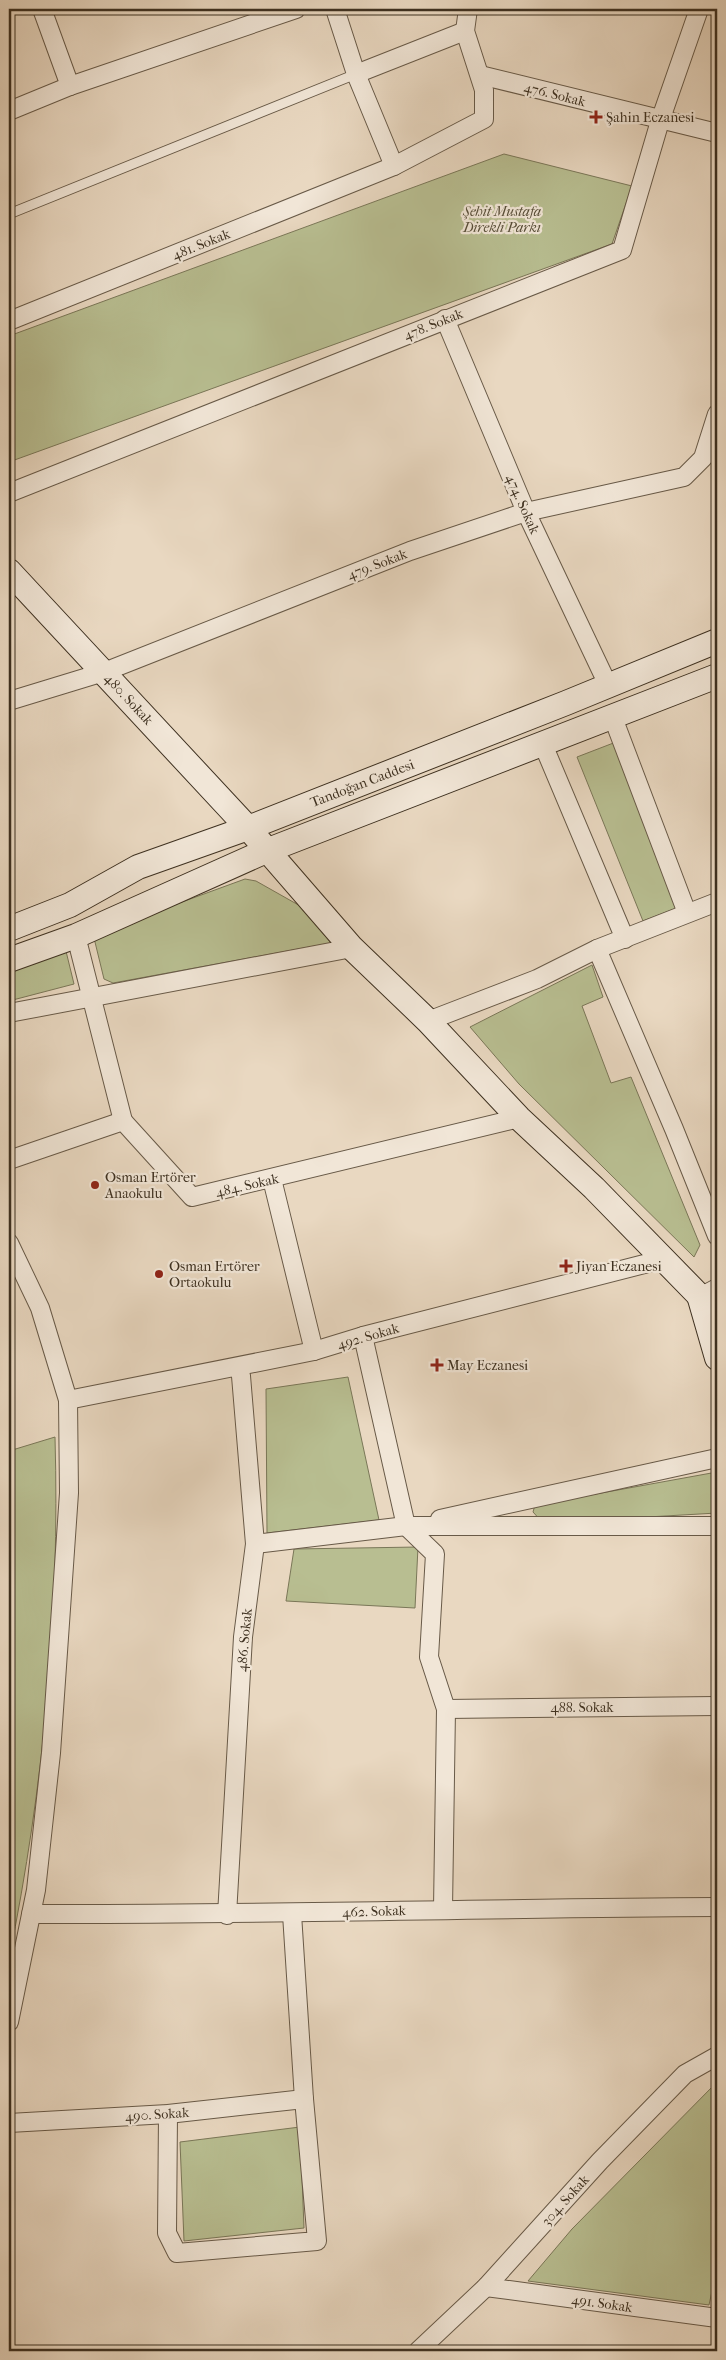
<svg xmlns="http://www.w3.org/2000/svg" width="726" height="2360" font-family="'IM FELL French Canon',serif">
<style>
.green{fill:#b8be91;stroke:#7a7758}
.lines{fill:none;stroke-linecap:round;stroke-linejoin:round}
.lane-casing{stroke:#685a48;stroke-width:11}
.street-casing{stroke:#685a48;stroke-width:20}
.secondary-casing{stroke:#3d3020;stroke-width:26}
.lane{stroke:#f1e6d7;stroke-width:9}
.street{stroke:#f1e6d7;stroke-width:18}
.secondary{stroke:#f1e6d7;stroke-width:24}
.poi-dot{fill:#8f2418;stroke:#f1e6d7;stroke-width:2}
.labels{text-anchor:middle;stroke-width:4.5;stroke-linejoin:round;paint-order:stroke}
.street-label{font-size:14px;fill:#3d3020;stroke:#f1e6d7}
.poi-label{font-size:14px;fill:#3d3020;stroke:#f1e6d7;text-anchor:start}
.park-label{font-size:14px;font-style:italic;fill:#564c37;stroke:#f1e6d7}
</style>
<rect width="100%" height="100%" fill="#e9d8c1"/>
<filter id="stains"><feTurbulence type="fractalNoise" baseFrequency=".004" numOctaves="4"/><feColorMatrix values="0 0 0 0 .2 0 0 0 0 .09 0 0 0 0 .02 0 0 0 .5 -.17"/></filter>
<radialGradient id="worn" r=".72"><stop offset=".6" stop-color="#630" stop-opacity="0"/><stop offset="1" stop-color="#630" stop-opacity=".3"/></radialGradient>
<g class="green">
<path d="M 504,154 L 632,186 L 612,244 L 9,462 L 9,336 Z"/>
<path d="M 616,742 L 682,906 L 643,921 L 577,757 Z"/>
<path d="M 245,879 L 256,881 L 302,907 L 331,943 L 113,983 L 104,979 L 94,938 L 97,933 Z"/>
<path d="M 64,943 L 74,984 L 9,1001 L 9,963 Z"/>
<path d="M 592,965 L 603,997 L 582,1006 L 611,1083 L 631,1077 L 700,1245 L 694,1257 L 519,1084 L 470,1027 Z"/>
<path d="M 348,1377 L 379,1520 L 267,1533 L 266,1389 Z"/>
<path d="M 55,1437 C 60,1615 44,1785 9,1959 L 9,1451 Z"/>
<path d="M 717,1472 L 717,1513 L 543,1523 L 533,1512 L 535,1505 Z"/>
<path d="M 418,1547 L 415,1608 L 286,1601 L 294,1549 Z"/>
<path d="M 717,2082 L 717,2268 L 709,2305 L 528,2281 L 572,2229 Z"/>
<path d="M 300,2127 L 304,2228 L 184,2241 L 180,2142 Z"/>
</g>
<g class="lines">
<defs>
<path id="lane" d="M 9,214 L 356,74"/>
<g id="street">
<path d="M 42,9 L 70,86"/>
<path d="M 335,9 L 356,74 L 394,166"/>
<path d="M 356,74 L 465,31"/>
<path d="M 480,75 L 717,133"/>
<path d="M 9,111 L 70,86 L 296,9"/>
<path d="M 445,319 L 526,512 L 608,685"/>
<path d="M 9,321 L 394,166 L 484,119 L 484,90 L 465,31 L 468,9"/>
<path d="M 9,493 L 622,250 L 660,121 L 699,9"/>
<path d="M 9,701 L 104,672 L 410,551 L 526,512 L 684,477 L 703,458 L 717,414"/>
<path d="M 612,715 L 687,913"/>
<path d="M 542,742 L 625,939"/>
<path d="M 76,936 L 123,1121"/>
<path d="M 597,949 L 674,1129 L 717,1236"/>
<path d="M 9,1013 L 352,948"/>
<path d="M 428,1021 L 537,979 L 597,949 L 717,902"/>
<path d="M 9,1160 L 123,1121 L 192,1197 L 519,1118"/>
<path d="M 272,1179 L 314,1351"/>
<path d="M 9,1243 L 40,1308 L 68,1400 L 69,1493 L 51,1753 L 36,1890 L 9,2022"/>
<path d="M 700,1297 L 717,1288"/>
<path d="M 363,1336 L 406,1526 L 435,1554 L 429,1657 L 446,1709 L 443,1909"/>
<path d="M 68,1400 L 314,1351 L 363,1336 L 664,1259"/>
<path d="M 440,1519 L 717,1458"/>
<path d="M 255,1544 L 406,1526 L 717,1526"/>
<path d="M 446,1709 L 717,1706"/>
<path d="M 31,1914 C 260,1915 488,1908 717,1907"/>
<path d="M 227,1915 L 243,1637 L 255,1544 L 241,1376 L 238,1367"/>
<path d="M 168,2114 L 167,2233 L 177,2253 L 317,2241 L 304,2099 L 292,1914"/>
<path d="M 9,2123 L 168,2114 L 304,2099"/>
<path d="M 486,2287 L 717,2318"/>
<path d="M 418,2351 L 486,2287 L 600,2161 L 685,2074 L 717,2056"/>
</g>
<g id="secondary">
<path d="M 9,571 L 248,828 L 352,948 L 428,1021 L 519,1118 L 594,1188 L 717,1314"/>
<path d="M 9,929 L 70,905 L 138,867 L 248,828 L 566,703 L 717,641"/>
<path d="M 9,960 L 76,936 L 266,851 L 717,676"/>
<path d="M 700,1299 L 717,1358"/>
</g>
</defs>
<use href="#lane" class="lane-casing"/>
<use href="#street" class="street-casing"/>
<use href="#secondary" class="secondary-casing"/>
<use href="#lane" class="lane"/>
<use href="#street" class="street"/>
<use href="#secondary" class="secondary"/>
</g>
<g class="poi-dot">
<path d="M593.5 109.5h5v5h5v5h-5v5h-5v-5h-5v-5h5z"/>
<circle cx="95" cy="1185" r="5"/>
<path d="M563.5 1258.5h5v5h5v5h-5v5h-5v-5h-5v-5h5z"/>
<circle cx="159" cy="1274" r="5"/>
<path d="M434.5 1357.5h5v5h5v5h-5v5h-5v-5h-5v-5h5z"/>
</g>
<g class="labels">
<g class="street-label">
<text transform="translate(555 94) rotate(14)" y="5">476. Sokak</text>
<text transform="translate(201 244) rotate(-22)" y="5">481. Sokak</text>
<text transform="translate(433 324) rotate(-22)" y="5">478. Sokak</text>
<text transform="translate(523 504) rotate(66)" y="5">474. Sokak</text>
<text transform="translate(377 564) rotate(-21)" y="5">479. Sokak</text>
<text transform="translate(129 699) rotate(47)" y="5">480. Sokak</text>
<text transform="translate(362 783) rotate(-21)" y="5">Tandoğan Caddesi</text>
<text transform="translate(247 1185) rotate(-13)" y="5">484. Sokak</text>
<text transform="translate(368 1336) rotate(-16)" y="5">492. Sokak</text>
<text transform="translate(244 1640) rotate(-85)" y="5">486. Sokak</text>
<text x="582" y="1712">488. Sokak</text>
<text transform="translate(374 1911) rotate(-2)" y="5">462. Sokak</text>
<text transform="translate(157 2114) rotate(-4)" y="5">490. Sokak</text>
<text transform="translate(565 2200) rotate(-48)" y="5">304. Sokak</text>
<text transform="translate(602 2303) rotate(8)" y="5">491. Sokak</text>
</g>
<g class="poi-label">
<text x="606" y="122">Şahin Eczanesi</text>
<text x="105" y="1182">Osman Ertörer<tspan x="105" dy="16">Anaokulu</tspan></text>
<text x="169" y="1271">Osman Ertörer<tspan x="169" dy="16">Ortaokulu</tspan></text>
<text x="576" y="1271">Jiyan Eczanesi</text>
<text x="447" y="1370">May Eczanesi</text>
</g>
<g class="park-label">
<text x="502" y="216">Şehit Mustafa<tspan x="502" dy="16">Direkli Parkı</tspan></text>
</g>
</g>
<rect width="726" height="2360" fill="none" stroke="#e9d8c1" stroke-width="30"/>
<rect x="10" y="10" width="706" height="2340" fill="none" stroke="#3d3020" stroke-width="2.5"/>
<rect x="15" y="15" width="696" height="2330" fill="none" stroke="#3d3020"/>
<rect width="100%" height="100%" filter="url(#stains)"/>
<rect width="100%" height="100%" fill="url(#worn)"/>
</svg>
